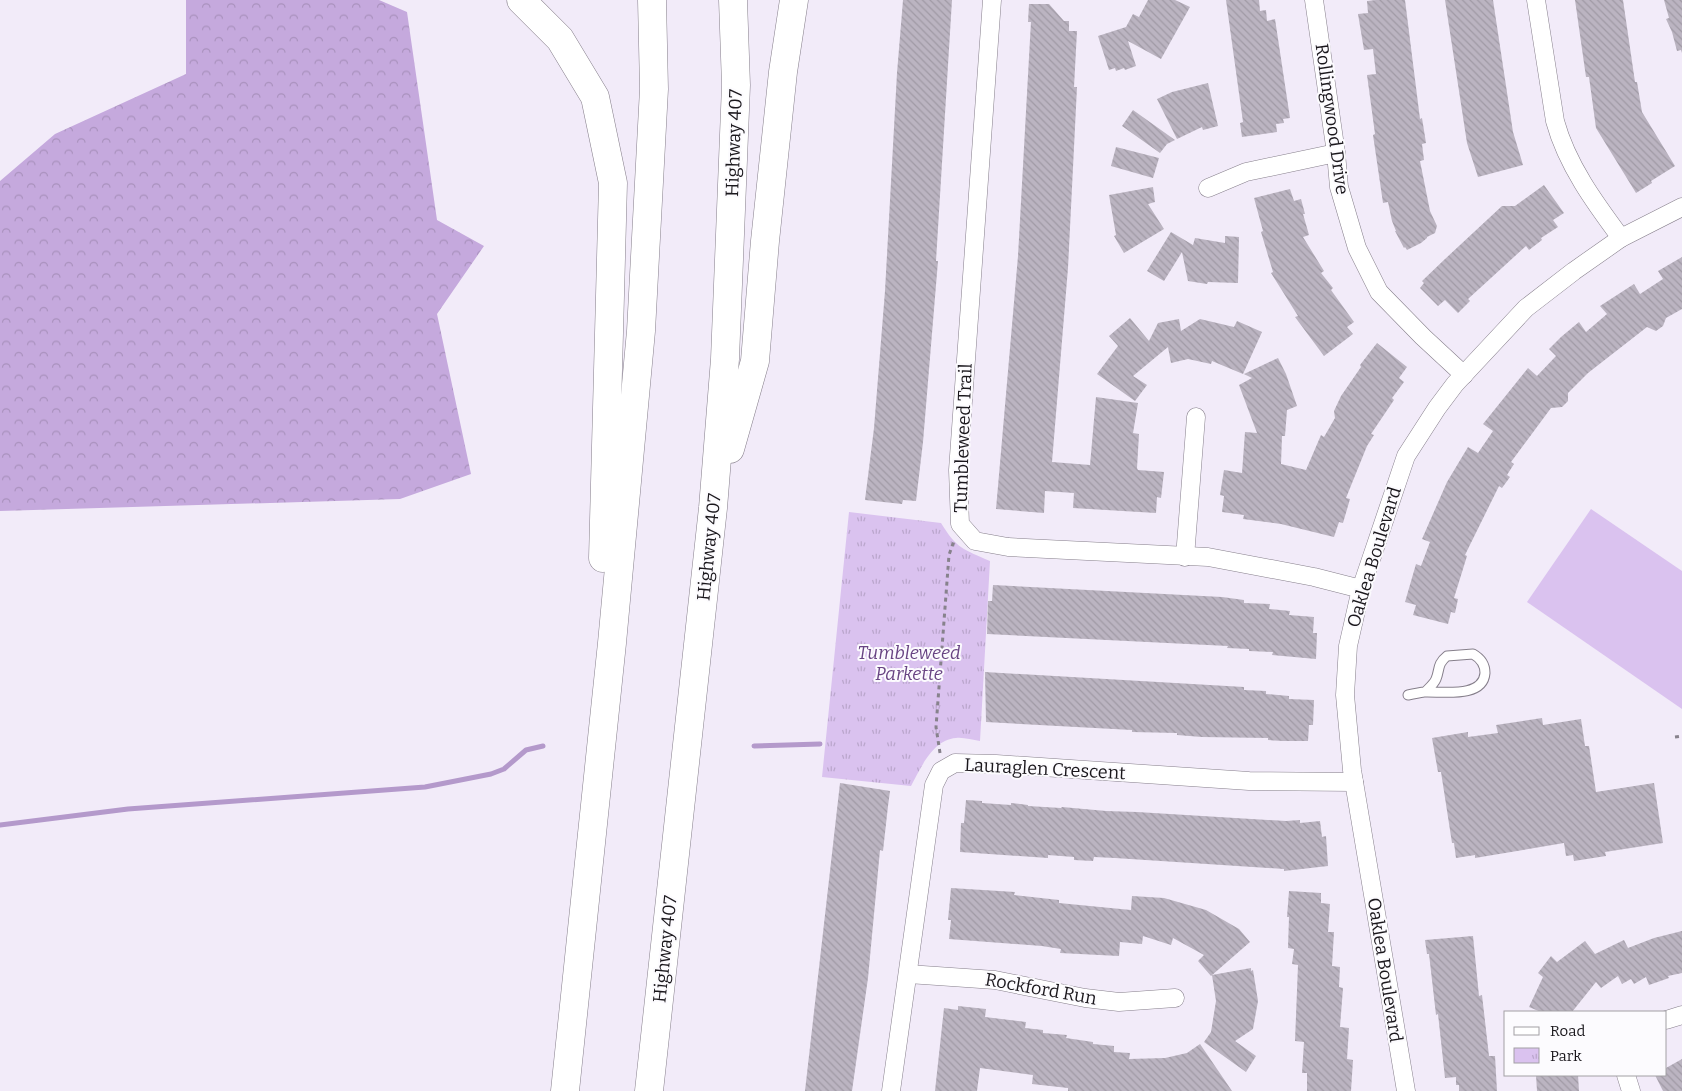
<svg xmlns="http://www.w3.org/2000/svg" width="1682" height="1091" font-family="Bitter,serif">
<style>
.green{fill:#dac2ef}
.forest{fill:url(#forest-crowns)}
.park{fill:url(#park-tufts)}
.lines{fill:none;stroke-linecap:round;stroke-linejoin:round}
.stream{stroke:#b499cb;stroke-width:5}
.building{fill:url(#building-back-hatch)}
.service-casing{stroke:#867f8b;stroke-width:11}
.minor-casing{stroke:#867f8b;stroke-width:19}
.motorway-casing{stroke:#867f8b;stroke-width:29}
.path{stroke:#87828c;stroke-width:3;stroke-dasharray:4 4;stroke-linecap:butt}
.service{stroke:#fff;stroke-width:9}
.minor{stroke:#fff;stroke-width:18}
.motorway{stroke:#fff;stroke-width:28}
.labels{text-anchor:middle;stroke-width:4;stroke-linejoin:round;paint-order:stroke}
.street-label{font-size:18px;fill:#1a171c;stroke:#fcfbfe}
.park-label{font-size:18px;font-style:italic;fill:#684483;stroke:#fcfbfe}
</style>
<defs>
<pattern id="forest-crowns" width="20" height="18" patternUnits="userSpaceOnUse" patternTransform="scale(1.25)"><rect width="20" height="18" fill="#c5a9dd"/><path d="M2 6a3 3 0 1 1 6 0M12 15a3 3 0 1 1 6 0" fill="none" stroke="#a991bd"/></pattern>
<pattern id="park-tufts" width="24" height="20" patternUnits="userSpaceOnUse" patternTransform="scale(1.25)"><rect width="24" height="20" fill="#dac2ef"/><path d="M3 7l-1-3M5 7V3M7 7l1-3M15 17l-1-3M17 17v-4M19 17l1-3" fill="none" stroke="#baa6cc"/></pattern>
<pattern id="building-back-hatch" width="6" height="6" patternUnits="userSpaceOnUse" patternTransform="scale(1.25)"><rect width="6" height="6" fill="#bbb4c1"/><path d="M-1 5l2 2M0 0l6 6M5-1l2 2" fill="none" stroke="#a09aa5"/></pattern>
</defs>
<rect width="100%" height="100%" fill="#f2ebf9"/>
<path class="green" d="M 1591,509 L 1682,571 L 1682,709 L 1527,602 Z"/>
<path class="forest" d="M 186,0 L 379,0 L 407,12 L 437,220 L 484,246 L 437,314 L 471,474 L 400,499 L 0,511 L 0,181 L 55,134 L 186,74 Z"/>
<path class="park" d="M 849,512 L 941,523 C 957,549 963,549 990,561 L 980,741 C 972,740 963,737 956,738 C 932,740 921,768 911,786 L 822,777 Z"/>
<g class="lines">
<g class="stream">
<path d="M 754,746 L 820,744"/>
<path d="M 0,825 L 128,809 L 425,787 L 491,774 L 504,769 L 526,750 L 543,746"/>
</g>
</g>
<g class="building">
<path d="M 903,0 L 952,0 L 936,261 L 938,261 L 923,442 L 916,501 L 903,500 L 902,504 L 865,500 L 874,428 L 885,291 L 897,73 Z"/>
<path d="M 1148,0 L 1175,0 L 1190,7 L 1161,59 L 1128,41 L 1136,66 L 1125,70 L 1124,68 L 1116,71 L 1115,68 L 1109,70 L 1098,36 L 1126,27 L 1133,14 L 1139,17 Z"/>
<path d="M 1226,0 L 1259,0 L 1260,11 L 1266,10 L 1267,21 L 1275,19 L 1290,118 L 1283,119 L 1284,123 L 1276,124 L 1277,132 L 1242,137 L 1240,123 L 1243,122 Z"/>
<path d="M 1376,0 L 1405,0 L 1420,119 L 1422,118 L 1426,143 L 1422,144 L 1424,160 L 1420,161 L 1430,211 L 1437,226 L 1435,233 L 1427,237 L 1427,238 L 1421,243 L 1407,250 L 1405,247 L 1404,248 L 1395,231 L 1396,231 L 1392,221 L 1388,202 L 1383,203 L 1373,135 L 1375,134 L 1367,75 L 1376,74 L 1373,49 L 1364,50 L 1358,14 L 1368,13 L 1367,1 Z"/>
<path d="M 1445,0 L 1493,0 L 1513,132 L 1523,165 L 1478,177 L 1467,143 Z"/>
<path d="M 1575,0 L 1623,0 L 1635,82 L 1637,82 L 1642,112 L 1675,166 L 1651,181 L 1652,183 L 1636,193 L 1596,128 L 1589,77 L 1586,77 Z"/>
<path d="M 1664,0 L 1682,0 L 1682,53 L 1681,50 L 1677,51 L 1672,32 L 1666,19 L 1669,18 Z"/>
<path d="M 1029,4 L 1049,4 L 1064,21 L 1069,21 L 1069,31 L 1077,31 L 1074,87 L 1077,87 L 1068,268 L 1052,462 L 1090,465 L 1096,397 L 1138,403 L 1133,433 L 1139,434 L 1137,468 L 1138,470 L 1164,472 L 1161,498 L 1157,497 L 1156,513 L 1073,508 L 1074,493 L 1045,491 L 1044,513 L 996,509 L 1018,256 L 1030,39 L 1031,22 L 1028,22 Z"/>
<path d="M 1208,83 L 1218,126 L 1203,130 L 1202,127 L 1177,139 L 1157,99 L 1172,92 Z"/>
<path d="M 1133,110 L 1175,140 L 1167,144 L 1160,153 L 1122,126 Z"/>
<path d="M 1116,147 L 1159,158 L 1153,178 L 1111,166 Z"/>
<path d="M 1544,185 L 1564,213 L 1553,220 L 1558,227 L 1541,238 L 1542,240 L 1529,250 L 1526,246 L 1468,299 L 1470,301 L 1458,313 L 1445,300 L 1438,306 L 1420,288 L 1424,283 L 1422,281 L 1445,259 L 1502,206 L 1515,206 Z"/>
<path d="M 1153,187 L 1155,202 L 1148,204 L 1164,229 L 1124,253 L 1114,236 L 1116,235 L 1109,195 Z"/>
<path d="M 1290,189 L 1294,201 L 1301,199 L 1305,214 L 1303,214 L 1309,235 L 1303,237 L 1324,271 L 1321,273 L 1333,288 L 1331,290 L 1354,322 L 1347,327 L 1353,334 L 1324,356 L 1295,317 L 1298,316 L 1271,273 L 1273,272 L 1261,232 L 1263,231 L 1254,198 Z"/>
<path d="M 1171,232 L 1193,245 L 1195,238 L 1225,243 L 1225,236 L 1239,237 L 1238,283 L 1208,282 L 1207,284 L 1188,281 L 1182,252 L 1164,281 L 1147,271 Z"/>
<path d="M 1682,257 L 1682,309 L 1666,318 L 1663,326 L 1656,331 L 1647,327 L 1588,373 L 1568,393 L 1568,401 L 1562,407 L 1551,408 L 1511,462 L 1514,464 L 1507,475 L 1510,477 L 1502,488 L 1499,486 L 1465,555 L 1467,556 L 1454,598 L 1458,599 L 1455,613 L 1451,612 L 1448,624 L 1413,615 L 1416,605 L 1405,602 L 1416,564 L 1421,566 L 1430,542 L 1422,539 L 1447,482 L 1468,447 L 1478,453 L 1493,431 L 1483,424 L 1528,368 L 1537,376 L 1556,356 L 1549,349 L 1561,337 L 1579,322 L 1586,332 L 1607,314 L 1600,306 L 1634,284 L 1640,294 L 1663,279 L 1658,271 Z"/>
<path d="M 1130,318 L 1149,341 L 1158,323 L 1179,319 L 1181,331 L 1200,319 L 1234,327 L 1237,321 L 1262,332 L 1243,374 L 1212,361 L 1211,364 L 1188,359 L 1171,363 L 1168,347 L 1133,376 L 1147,385 L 1135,401 L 1097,374 L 1118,346 L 1109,336 Z"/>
<path d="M 1377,343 L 1407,367 L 1399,378 L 1404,382 L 1392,398 L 1394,400 L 1371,434 L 1374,435 L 1367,446 L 1346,498 L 1350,499 L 1343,523 L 1339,522 L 1334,537 L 1281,524 L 1243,519 L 1244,515 L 1222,512 L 1224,496 L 1220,495 L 1224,470 L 1242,473 L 1245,432 L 1257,433 L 1239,385 L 1252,378 L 1244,374 L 1278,358 L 1286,374 L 1297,406 L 1287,410 L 1285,436 L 1282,436 L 1281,464 L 1306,470 L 1321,435 L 1324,437 L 1335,418 L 1334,411 L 1341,396 L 1361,367 L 1360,365 Z"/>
<path d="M 993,585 L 1222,597 L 1244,600 L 1244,603 L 1270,604 L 1269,609 L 1290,611 L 1289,615 L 1314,617 L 1313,633 L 1317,633 L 1316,659 L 1272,655 L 1273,652 L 1249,651 L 1249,649 L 1227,648 L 1228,646 L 987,634 L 988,601 L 992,601 Z"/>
<path d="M 985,672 L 1244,687 L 1244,690 L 1266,691 L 1266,694 L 1289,696 L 1289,699 L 1314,700 L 1313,725 L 1309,725 L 1308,741 L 1283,741 L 1268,740 L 1268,738 L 1202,737 L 1177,735 L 1177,733 L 1132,732 L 1132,730 L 986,722 Z"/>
<path d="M 1542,718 L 1543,725 L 1581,719 L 1585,746 L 1589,746 L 1596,792 L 1654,783 L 1663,843 L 1605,852 L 1606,856 L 1574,861 L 1573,855 L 1566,856 L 1564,843 L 1475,858 L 1475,855 L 1456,858 L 1454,843 L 1452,843 L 1441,772 L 1438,772 L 1432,738 L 1468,732 L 1468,737 L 1498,733 L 1496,725 Z"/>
<path d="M 840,783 L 890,791 L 888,806 L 883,851 L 880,850 L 868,978 L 852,1091 L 805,1091 Z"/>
<path d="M 966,800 L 982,801 L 982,803 L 1011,805 L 1011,803 L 1028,805 L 1028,806 L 1061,808 L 1062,807 L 1106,811 L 1137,812 L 1286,821 L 1300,820 L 1300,823 L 1320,821 L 1322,837 L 1326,836 L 1328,866 L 1284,871 L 1284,869 L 1115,858 L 1094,857 L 1093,861 L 1074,860 L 1074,857 L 1048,855 L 1048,858 L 960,852 L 961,823 L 964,823 Z"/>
<path d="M 951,888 L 1015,892 L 1014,895 L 1059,900 L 1059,903 L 1131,910 L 1132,896 L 1164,898 L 1206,910 L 1239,929 L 1250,942 L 1211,976 L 1198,961 L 1204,955 L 1173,938 L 1171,945 L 1143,936 L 1142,944 L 1120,942 L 1119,956 L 1060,953 L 1061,949 L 1042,946 L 949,939 L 951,920 L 948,920 Z"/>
<path d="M 1289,891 L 1321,893 L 1321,903 L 1330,904 L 1328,932 L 1334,932 L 1332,966 L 1340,967 L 1339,987 L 1343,988 L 1340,1027 L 1349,1028 L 1347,1059 L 1353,1060 L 1351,1091 L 1307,1091 L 1307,1073 L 1302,1073 L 1304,1042 L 1295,1041 L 1298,965 L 1292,964 L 1294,949 L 1288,948 L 1289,917 L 1287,917 Z"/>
<path d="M 1682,931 L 1682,973 L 1668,976 L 1669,978 L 1649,985 L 1646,977 L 1634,984 L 1631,979 L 1622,984 L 1618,976 L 1601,988 L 1596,982 L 1572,1012 L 1541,1012 L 1529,1007 L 1543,977 L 1538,973 L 1551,956 L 1557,962 L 1585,941 L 1595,954 L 1624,940 L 1628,948 L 1654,938 Z"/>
<path d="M 1473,936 L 1479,996 L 1482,995 L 1489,1056 L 1495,1056 L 1497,1091 L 1459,1091 L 1459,1085 L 1456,1085 L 1456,1077 L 1445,1078 L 1438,1014 L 1436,1015 L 1429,954 L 1427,954 L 1425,940 Z"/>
<path d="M 1251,968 L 1251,971 L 1253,970 L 1258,1001 L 1253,1029 L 1235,1041 L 1256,1056 L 1246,1072 L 1204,1042 L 1211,1032 L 1216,1001 L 1212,975 Z"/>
<path d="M 958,1006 L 986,1009 L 985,1017 L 1026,1022 L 1025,1028 L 1043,1030 L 1043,1033 L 1067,1035 L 1066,1038 L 1093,1042 L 1093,1044 L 1114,1046 L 1114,1052 L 1130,1053 L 1129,1059 L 1165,1058 L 1187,1053 L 1200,1044 L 1232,1091 L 1068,1091 L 1068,1088 L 1032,1084 L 1033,1075 L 980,1068 L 977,1091 L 935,1091 L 944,1008 L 958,1010 Z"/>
<path d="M 1682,1059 L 1682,1091 L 1663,1091 L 1655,1075 L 1666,1075 L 1666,1068 Z"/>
<path d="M 1536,1075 L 1578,1075 L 1579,1091 L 1537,1091 Z"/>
</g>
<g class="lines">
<defs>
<path id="service" d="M 1408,695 C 1413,694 1418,693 1424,692 C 1441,691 1483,699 1485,673 C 1485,664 1480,658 1473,654 L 1447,656 C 1437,664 1440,669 1436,679 C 1434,684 1429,688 1425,692"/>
<g id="minor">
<path d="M 992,0 L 958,470 L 960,524 L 975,541 L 1008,547 L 1208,557 L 1314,577 L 1361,589"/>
<path d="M 1314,0 L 1336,153 L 1339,187 L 1357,248 L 1379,292 L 1423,337 L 1464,375"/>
<path d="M 1536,0 L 1555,121 C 1567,165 1595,203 1621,238"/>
<path d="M 1208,188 L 1246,172 L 1336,153"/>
<path d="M 1185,557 L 1196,417"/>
<path d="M 908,974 L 995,980 L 1085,998 L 1119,1002 L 1175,998"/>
<path d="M 1666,1020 L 1682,1015"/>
<path d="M 1626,1075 L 1631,1091"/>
<path d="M 891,1091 L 934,785 L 941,771 L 955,763 L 996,764 L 1249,781 L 1354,782"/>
<path d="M 1406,1091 L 1352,770 L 1345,695 L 1348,646 L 1361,589 L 1406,456 L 1437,408 L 1455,384 L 1526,308 L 1574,271 L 1621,238 L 1682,207"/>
</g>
<g id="motorway">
<path d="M 521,0 L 560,39 L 595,97 L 613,183 L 603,558"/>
<path d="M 730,449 L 755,361 L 765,241 L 783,72 L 794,0"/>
<path d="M 565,1091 L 612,643 L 641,331 L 654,89 L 652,0"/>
<path d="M 649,1091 L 713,508 L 725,359 L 736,85 L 733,0"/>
</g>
</defs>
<use href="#service" class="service-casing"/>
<use href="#minor" class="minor-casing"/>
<use href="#motorway" class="motorway-casing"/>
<g class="path">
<path d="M 1675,737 L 1682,736"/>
<path d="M 940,753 L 936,727 L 949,555 L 954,541"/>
</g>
<use href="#service" class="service"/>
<use href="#minor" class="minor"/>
<use href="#motorway" class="motorway"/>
</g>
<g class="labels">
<g class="street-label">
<text transform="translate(1332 119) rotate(82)" y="6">Rollingwood Drive</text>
<text transform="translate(734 143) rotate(-88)" y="6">Highway 407</text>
<text transform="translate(963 438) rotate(-88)" y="6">Tumbleweed Trail</text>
<text transform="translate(709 547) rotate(-84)" y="6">Highway 407</text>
<text transform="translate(1374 557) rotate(-73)" y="6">Oaklea Boulevard</text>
<text transform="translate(1045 769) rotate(3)" y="6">Lauraglen Crescent</text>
<text transform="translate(665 949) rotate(-84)" y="6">Highway 407</text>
<text transform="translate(1385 970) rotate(81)" y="6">Oaklea Boulevard</text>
<text transform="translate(1041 989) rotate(10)" y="6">Rockford Run</text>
</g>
<g class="park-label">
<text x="909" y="659">Tumbleweed<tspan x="909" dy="21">Parkette</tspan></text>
</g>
</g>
<rect x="1504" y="1011" width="162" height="65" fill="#fcfbfe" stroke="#a2a0a4"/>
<rect x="1514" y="1027" width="25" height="8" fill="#ffffff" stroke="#a2a0a4"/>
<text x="1550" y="1036" font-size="15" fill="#1a171c">Road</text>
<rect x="1514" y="1048" width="25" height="15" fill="url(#park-tufts)" stroke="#a2a0a4"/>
<text x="1550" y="1061" font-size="15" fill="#1a171c">Park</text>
</svg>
